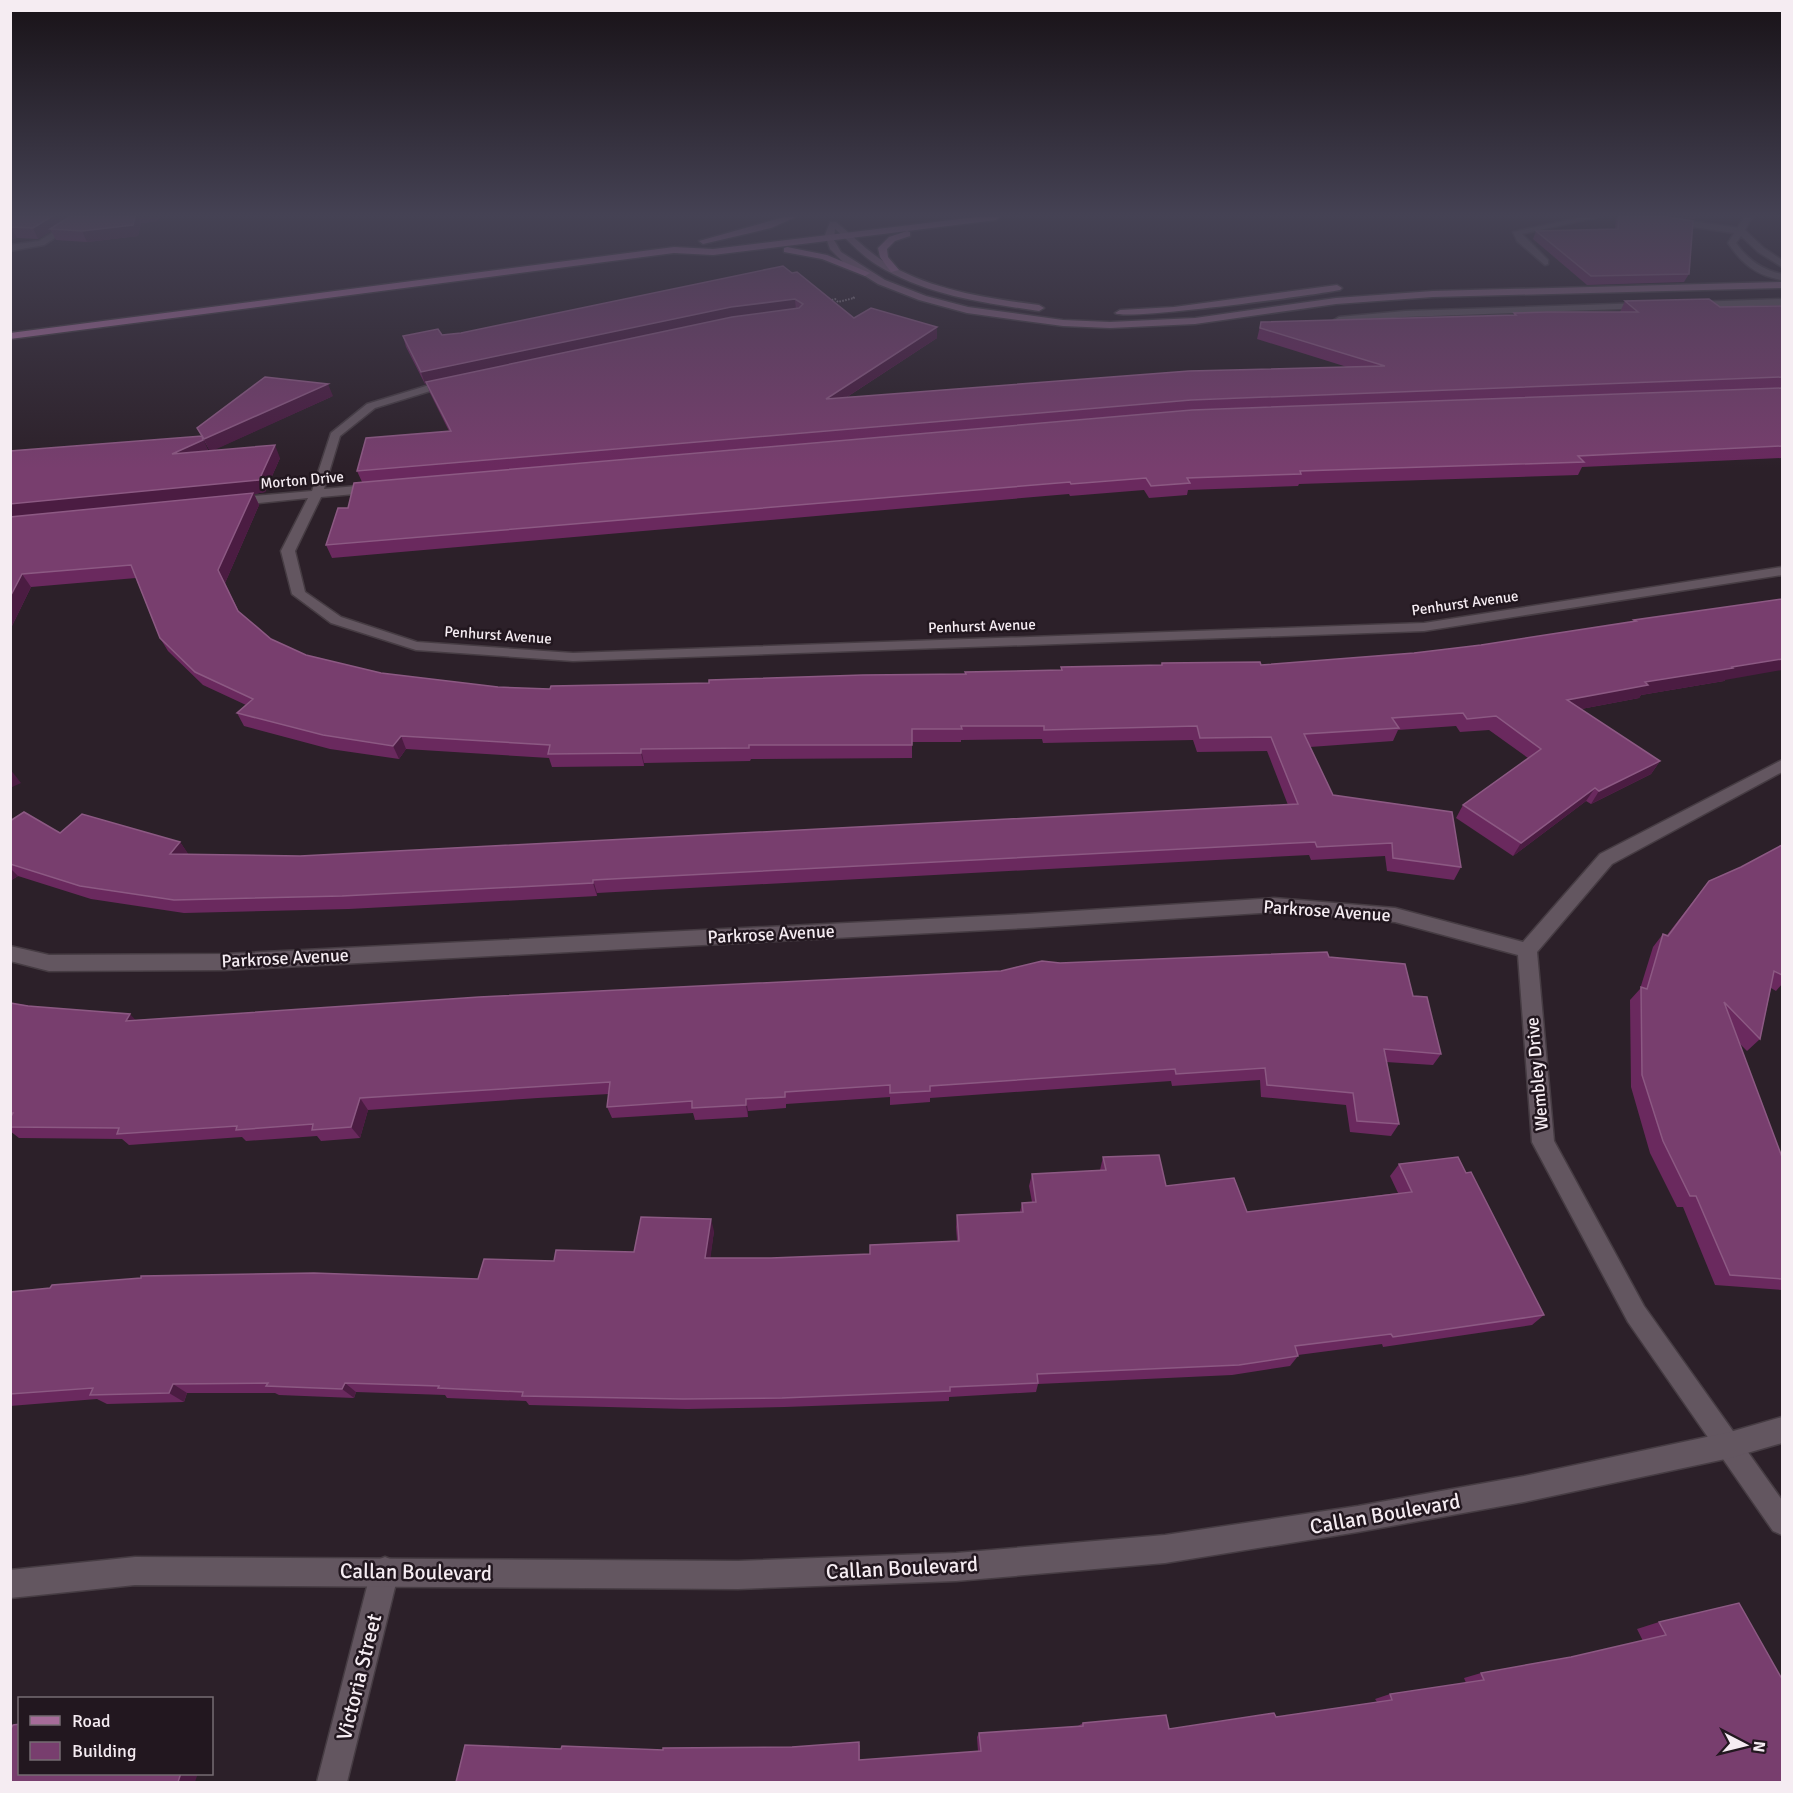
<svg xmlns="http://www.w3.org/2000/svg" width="1793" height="1793" font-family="Signika,sans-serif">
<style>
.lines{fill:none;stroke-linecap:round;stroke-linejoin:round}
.service-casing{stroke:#463c43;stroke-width:3}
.minor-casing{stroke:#463c43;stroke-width:3}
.tertiary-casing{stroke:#463c43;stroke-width:3}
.secondary-casing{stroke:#463c43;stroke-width:3}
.primary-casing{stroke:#463c43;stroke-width:3}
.path{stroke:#8e838b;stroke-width:2;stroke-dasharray:1.5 1.5;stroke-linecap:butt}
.service{fill:#635660;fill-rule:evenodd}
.minor{fill:#635660;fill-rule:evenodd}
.tertiary{fill:#635660;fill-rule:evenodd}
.secondary{fill:#85617c;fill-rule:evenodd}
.primary{fill:#a66c99;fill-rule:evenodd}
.wall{fill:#6a295e}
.shaded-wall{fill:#4b1c42}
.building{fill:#783e6e;stroke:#8c5983;stroke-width:1.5}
.labels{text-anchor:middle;stroke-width:5;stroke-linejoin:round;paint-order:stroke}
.far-street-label{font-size:15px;fill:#f5ecf2;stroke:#22171f}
.street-label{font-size:18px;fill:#f5ecf2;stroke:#22171f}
.near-street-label{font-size:21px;fill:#f5ecf2;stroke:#22171f}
</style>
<rect width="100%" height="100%" fill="#2c2029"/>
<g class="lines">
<defs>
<g id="service">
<path d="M 77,217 L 87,217 L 44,245 L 10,251 L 10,245 L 39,241 Z"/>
<path d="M 1582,217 L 1599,217 L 1522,234 L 1548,260 L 1548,264 L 1545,265 L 1517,241 L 1513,232 Z"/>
<path d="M 1640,217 L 1661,217 L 1741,228 L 1745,231 L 1741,234 L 1644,220 Z"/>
</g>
<g id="minor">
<path d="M 1744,217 L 1752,217 L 1745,230 L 1764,248 L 1782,260 L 1782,267 L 1758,252 L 1741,236 L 1736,243 C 1748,260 1762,270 1782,274 L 1782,280 C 1757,276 1742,264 1728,243 Z"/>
<path d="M 1782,299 L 1782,305 L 1694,308 L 1689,305 L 1694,302 Z"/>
<path d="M 1645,303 L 1650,306 L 1648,308 L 1405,317 L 1339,323 L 1334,320 L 1339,317 L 1405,311 Z"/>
<path d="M 449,379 L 453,380 L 453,384 L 375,408 L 340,436 L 324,489 L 377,484 L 383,488 L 377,492 L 321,497 L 295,551 L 305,592 L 341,617 L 417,642 L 573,653 L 1424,623 L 1782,567 L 1782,575 L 1424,631 L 573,661 L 416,650 L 331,623 L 292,594 L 281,551 L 308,498 L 231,506 L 225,502 L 231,498 L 312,491 L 331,433 L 367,404 Z"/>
<path d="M 1782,760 L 1782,772 L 1612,864 L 1537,952 L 1554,1141 L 1644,1306 L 1782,1500 L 1782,1535 L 1773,1531 L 1628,1322 L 1532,1142 L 1518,955 L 1395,922 L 1274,912 L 1027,928 L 224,970 L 49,971 L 10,961 L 10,946 L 49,955 L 224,954 L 1027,914 L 1274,898 L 1395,908 L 1523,942 L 1600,854 Z"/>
<path d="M 385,1557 L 395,1561 L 399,1571 L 347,1782 L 317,1782 L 371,1571 L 375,1561 Z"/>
</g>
<path id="tertiary" d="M 1782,1417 L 1782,1443 L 1730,1458 L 1524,1502 L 1358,1532 L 1165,1563 L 956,1581 L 738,1589 L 135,1585 L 10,1598 L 10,1570 L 135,1557 L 738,1561 L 956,1553 L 1165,1535 L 1358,1506 L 1524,1476 L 1730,1432 Z"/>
<g id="secondary">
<path d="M 830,222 L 836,222 C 852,235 866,250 883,261 C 930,290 985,298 1039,305 L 1044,308 L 1039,311 C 984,303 925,295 877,265 C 861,255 849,241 835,229 L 834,240 L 841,252 L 885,280 L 926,296 L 968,307 L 1063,320 L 1110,322 L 1195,318 L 1336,298 L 1433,291 L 1782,282 L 1782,288 L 1433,297 L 1336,304 L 1195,324 L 1110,328 L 1063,326 L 967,313 L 919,300 L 878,284 L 844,263 L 830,249 L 825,235 Z"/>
<path d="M 1337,285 L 1342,288 L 1340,290 C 1314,295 1126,321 1115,313 L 1120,310 L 1174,307 Z"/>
</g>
<g id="primary">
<path d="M 784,217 L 796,217 L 771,228 L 703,244 L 699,241 Z"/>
<path d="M 976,217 L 1000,217 L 996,220 L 713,255 L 674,253 L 10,339 L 10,333 L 674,247 L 713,249 Z"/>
<path d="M 907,231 L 910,232 L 910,236 L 895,241 L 887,249 L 888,257 L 899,270 L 891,272 L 880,257 L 878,248 L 889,237 Z"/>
<path d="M 787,247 L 827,255 L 870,273 L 865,276 L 822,259 L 784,252 L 784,248 Z"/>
</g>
</defs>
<use href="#service" class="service-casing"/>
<use href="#minor" class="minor-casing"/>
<use href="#tertiary" class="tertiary-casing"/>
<use href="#secondary" class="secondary-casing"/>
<use href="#primary" class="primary-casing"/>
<path class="path" d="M 829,301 L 835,299 L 838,302 L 854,298 L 852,296"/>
<use href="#service" class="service"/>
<use href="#minor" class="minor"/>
<use href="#tertiary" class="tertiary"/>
<use href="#secondary" class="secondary"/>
<use href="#primary" class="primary"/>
</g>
<g class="wall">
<path d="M 10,217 L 159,221 L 141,223 L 138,236 L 87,242 L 56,240 L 51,231 L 38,239 L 17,238 L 10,239 Z"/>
<path d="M 1616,217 L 1666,217 L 1689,274 L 1684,282 L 1587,285 L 1533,239 L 1536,231 L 1615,229 Z"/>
<path d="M 1677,217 L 1697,217 L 1695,219 Z"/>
<path d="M 783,266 L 854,318 L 937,327 L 937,338 L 847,397 L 1347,367 L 1257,339 L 1261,322 L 1514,315 L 1514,313 L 1620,312 L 1625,301 L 1720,307 L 1782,306 L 1782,458 L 1582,467 L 1578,475 L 1299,484 L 1298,486 L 1188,490 L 1187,495 L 1149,498 L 1144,490 L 1070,496 L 1069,494 L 332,558 L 326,545 L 362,482 L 357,471 L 449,431 L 430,393 L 426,383 L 425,384 L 406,347 L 403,336 L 442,335 L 461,333 Z"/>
<path d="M 333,396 L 213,450 L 280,458 L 265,492 L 254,494 L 259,505 L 225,583 L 239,612 L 271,639 L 306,655 L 381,673 L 498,687 L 550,689 L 1061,670 L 1061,667 L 1161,665 L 1162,663 L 1261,665 L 1414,653 L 1481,645 L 1633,622 L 1634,620 L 1725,680 L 1724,681 L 1641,695 L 1639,698 L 1581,709 L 1660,761 L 1651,774 L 1591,804 L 1586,801 L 1513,856 L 1456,818 L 1463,805 L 1528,758 L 1489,730 L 1460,732 L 1456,726 L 1398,730 L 1393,741 L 1310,747 L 1333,795 L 1461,867 L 1454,880 L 1387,871 L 1385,856 L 1311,860 L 1309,855 L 597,893 L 597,896 L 349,909 L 184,913 L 91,899 L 18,876 L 10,881 L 10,821 L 60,833 L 180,842 L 188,854 L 300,856 L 1288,805 L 1267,751 L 1197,752 L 1193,740 L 1043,743 L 1042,739 L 961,740 L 961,742 L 912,742 L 912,758 L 751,759 L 750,761 L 644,763 L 644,766 L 552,767 L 549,758 L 406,749 L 399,759 L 330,749 L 244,726 L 237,713 L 246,705 L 203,685 L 168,651 L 160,638 L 136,578 L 31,587 L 10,630 L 10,451 L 208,449 L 208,451 L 210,451 L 197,428 Z"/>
<path d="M 1782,845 L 1782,984 L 1776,991 L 1771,988 L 1760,1039 L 1747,1051 L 1739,1043 L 1782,1157 L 1782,1290 L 1715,1285 L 1683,1207 L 1677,1207 L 1650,1153 L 1631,1087 L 1630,1000 L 1640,989 L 1653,947 L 1663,934 L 1667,935 L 1709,881 L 1741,867 Z"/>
<path d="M 1329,957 L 1413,996 L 1441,1054 L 1433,1065 L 1386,1062 L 1399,1124 L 1391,1136 L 1350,1132 L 1346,1105 L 1261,1097 L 1260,1080 L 1172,1086 L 1171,1081 L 930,1098 L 930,1102 L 890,1105 L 890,1097 L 786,1104 L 786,1108 L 748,1111 L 748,1117 L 695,1120 L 693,1113 L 612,1118 L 607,1107 L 609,1094 L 538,1098 L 368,1110 L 360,1138 L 321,1141 L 317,1136 L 246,1141 L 242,1137 L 129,1145 L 122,1139 L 19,1138 L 10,1131 L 10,1003 L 136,1020 L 1001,971 L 1060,963 Z"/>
<path d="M 1103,1157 L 1166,1186 L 1247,1212 L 1398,1193 L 1390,1176 L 1399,1164 L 1466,1173 L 1544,1315 L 1532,1325 L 1383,1347 L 1382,1344 L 1298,1355 L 1298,1356 L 1290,1366 L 1232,1375 L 1038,1384 L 1036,1392 L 949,1397 L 949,1401 L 785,1407 L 687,1409 L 529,1405 L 526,1401 L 447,1398 L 445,1395 L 356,1392 L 354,1398 L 279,1395 L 275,1393 L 187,1393 L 184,1402 L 107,1404 L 97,1399 L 10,1406 L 10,1292 L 478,1279 L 554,1261 L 634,1252 L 714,1231 L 710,1258 L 771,1258 L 870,1254 L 957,1241 L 956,1227 L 957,1215 L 1020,1212 L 1022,1203 L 1032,1202 L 1029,1186 L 1032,1174 L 1100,1170 Z"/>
<path d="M 1659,1622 L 1782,1782 L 456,1782 L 561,1749 L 663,1750 L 860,1745 L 860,1760 L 978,1752 L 977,1737 L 979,1733 L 1078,1726 L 1083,1723 L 1169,1729 L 1276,1717 L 1377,1702 L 1375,1699 L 1390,1694 L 1466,1683 L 1464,1678 L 1481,1673 L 1571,1657 L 1643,1641 L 1637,1629 Z"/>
</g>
<g class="shaded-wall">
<path d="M 51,217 L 73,217 L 50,229 L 51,231 L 38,239 L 33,228 Z"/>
<path d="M 135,217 L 159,217 L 159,221 L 141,223 L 138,236 L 87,242 L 82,231 Z"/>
<path d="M 10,227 L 11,227 L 17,238 L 10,239 Z"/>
<path d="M 795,299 L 796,310 L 733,318 L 425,384 L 421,372 L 731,307 Z"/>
<path d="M 937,327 L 937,338 L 827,410 L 826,399 Z"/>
<path d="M 328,384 L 333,396 L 210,452 L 204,439 Z"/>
<path d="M 202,436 L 209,452 L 172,454 Z"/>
<path d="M 275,445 L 280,458 L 265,492 L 254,494 L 259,505 L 225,583 L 245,624 L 218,570 L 10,518 L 10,504 Z"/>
<path d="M 22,574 L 31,587 L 10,630 L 10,597 Z"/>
<path d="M 1782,659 L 1782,670 L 1725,680 L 1724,681 L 1641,695 L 1639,698 L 1560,713 L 1567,700 L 1645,682 Z"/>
<path d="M 401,736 L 406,749 L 399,759 L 393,746 Z"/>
<path d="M 641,749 L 644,763 L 644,766 L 641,753 Z"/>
<path d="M 1660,761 L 1651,774 L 1591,804 L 1599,791 Z"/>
<path d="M 10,769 L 21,783 L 10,788 Z"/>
<path d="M 1595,788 L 1586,801 L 1513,856 L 1521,843 Z"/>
<path d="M 180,842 L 189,855 L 170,854 Z"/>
<path d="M 10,868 L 18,876 L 10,881 Z"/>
<path d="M 593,880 L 597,893 L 597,896 L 593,883 Z"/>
<path d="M 130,1014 L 141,1026 L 126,1021 Z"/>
<path d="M 360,1098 L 368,1110 L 360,1138 L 351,1127 Z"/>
<path d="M 746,1099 L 748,1111 L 748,1117 L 746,1105 Z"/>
<path d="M 711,1219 L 714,1231 L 709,1269 L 705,1258 Z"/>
<path d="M 345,1383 L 356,1392 L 354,1398 L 342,1389 Z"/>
<path d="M 173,1384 L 187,1393 L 184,1402 L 169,1393 Z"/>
<path d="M 181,1773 L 198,1773 L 195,1782 L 178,1782 Z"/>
</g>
<g class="building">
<path d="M 10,217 L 51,217 L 33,228 L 10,227 Z"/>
<path d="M 69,217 L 135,217 L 133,225 L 82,231 L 50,229 Z"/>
<path d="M 1619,217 L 1666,217 L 1693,221 L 1689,274 L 1591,276 L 1536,231 L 1618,229 Z"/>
<path d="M 783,266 L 792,273 L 797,272 L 854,318 L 871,308 L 937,327 L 826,399 L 1189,371 L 1385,366 L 1260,328 L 1261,322 L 1516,315 L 1514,313 L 1548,312 L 1638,312 L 1625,301 L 1709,299 L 1720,307 L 1782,306 L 1782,377 L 1191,400 L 357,471 L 366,438 L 451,431 L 426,382 L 732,317 L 799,308 L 803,304 L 795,299 L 731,307 L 421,372 L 403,336 L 438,329 L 442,335 L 461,333 Z"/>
<path d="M 265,377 L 328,384 L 204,439 L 197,428 Z"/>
<path d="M 1782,388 L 1782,446 L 1578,456 L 1584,462 L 1300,471 L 1301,474 L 1187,478 L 1190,483 L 1151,486 L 1146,478 L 1071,484 L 1070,482 L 326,545 L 338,508 L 348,508 L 354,483 L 1192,410 Z"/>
<path d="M 202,436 L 203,440 L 172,454 L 275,445 L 259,480 L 10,504 L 10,451 Z"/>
<path d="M 253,493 L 218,570 L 238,611 L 271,639 L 306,655 L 381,673 L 498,687 L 550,689 L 551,686 L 709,683 L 709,680 L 863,675 L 966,674 L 965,672 L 1062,670 L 1061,667 L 1162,665 L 1162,663 L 1260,662 L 1261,665 L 1414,653 L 1481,645 L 1636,621 L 1634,620 L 1782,599 L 1782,659 L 1732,667 L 1733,668 L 1645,682 L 1648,685 L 1567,700 L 1660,761 L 1599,791 L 1595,788 L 1521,843 L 1463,805 L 1541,749 L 1496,716 L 1467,719 L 1463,713 L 1392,718 L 1399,728 L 1304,734 L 1333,795 L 1452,812 L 1461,867 L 1393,858 L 1392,843 L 1317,847 L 1315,842 L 593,880 L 593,883 L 342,896 L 174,900 L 80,886 L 10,864 L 10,821 L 24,812 L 60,833 L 82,814 L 180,842 L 170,854 L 300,856 L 1298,804 L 1271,737 L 1200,738 L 1197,726 L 1044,730 L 1044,726 L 961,726 L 962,729 L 912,729 L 912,745 L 749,745 L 749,748 L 641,749 L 641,753 L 548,754 L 550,745 L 401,736 L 393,746 L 323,735 L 237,713 L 253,699 L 195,672 L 160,638 L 131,565 L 22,574 L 10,597 L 10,517 Z"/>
<path d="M 1782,845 L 1782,975 L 1774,971 L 1760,1039 L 1724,1002 L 1782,1157 L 1782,1279 L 1730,1275 L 1696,1196 L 1690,1196 L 1663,1141 L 1642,1075 L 1641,987 L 1647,989 L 1663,934 L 1668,936 L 1709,881 L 1741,867 Z"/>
<path d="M 1327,952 L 1329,957 L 1405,964 L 1413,996 L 1427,997 L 1441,1054 L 1384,1049 L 1399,1124 L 1357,1121 L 1353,1093 L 1267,1085 L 1265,1068 L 1176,1074 L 1175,1069 L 930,1086 L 930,1091 L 890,1093 L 890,1085 L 785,1092 L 785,1097 L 746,1099 L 746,1105 L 692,1108 L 692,1101 L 607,1107 L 610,1082 L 532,1087 L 360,1098 L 351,1127 L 312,1130 L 313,1124 L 236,1130 L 237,1126 L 117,1134 L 119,1128 L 10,1127 L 10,1118 L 13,1113 L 10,1113 L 10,1003 L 28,1006 L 130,1014 L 126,1021 L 479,997 L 1001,971 L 1042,961 L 1060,963 Z"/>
<path d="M 1159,1155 L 1166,1186 L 1234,1178 L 1247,1212 L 1412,1192 L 1399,1164 L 1458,1157 L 1466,1173 L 1471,1172 L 1544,1315 L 1393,1337 L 1391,1334 L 1295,1346 L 1298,1356 L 1239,1365 L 1037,1374 L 1038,1383 L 950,1387 L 950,1391 L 782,1398 L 683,1399 L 522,1396 L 523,1392 L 438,1388 L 439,1386 L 345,1383 L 342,1389 L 266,1386 L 268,1383 L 173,1384 L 169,1393 L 90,1395 L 93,1388 L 10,1394 L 10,1292 L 50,1288 L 52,1285 L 141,1278 L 141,1276 L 314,1273 L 478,1279 L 484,1259 L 554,1261 L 556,1250 L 634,1252 L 641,1217 L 711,1219 L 705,1258 L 771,1258 L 870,1254 L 870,1245 L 959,1241 L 957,1215 L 1023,1212 L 1022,1203 L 1036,1202 L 1032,1174 L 1106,1170 L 1103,1157 Z"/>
<path d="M 1739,1603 L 1782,1679 L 1782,1782 L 456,1782 L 465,1745 L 561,1749 L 562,1746 L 663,1750 L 663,1748 L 792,1747 L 859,1742 L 859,1760 L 981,1751 L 979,1733 L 1083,1726 L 1083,1723 L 1166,1715 L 1169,1729 L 1274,1713 L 1276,1717 L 1392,1700 L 1390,1694 L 1484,1680 L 1481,1673 L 1571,1657 L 1666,1635 L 1659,1622 Z"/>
<path d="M 20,1724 L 20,1773 L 181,1773 L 178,1782 L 10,1782 L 10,1730 L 13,1725 Z"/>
</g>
<linearGradient id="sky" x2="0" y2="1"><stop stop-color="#181217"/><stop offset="0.46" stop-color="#454254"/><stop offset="1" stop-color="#454254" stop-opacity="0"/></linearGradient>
<rect width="1793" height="468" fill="url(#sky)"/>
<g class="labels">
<g class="far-street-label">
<text transform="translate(302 480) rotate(-5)" y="5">Morton Drive</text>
<text transform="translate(1465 603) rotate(-8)" y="5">Penhurst Avenue</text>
<text transform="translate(982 626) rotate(-2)" y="5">Penhurst Avenue</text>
<text transform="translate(498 635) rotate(4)" y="5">Penhurst Avenue</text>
</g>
<g class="street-label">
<text transform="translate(1327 911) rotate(4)" y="6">Parkrose Avenue</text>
<text transform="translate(771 934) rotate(-3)" y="6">Parkrose Avenue</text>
<text transform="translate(285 958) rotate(-3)" y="6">Parkrose Avenue</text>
<text transform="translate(1537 1074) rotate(-95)" y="6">Wembley Drive</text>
</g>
<g class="near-street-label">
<text transform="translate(1385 1514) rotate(-10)" y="7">Callan Boulevard</text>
<text transform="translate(902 1568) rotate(-3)" y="7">Callan Boulevard</text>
<text transform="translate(416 1572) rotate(1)" y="7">Callan Boulevard</text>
<text transform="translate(359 1677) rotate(-76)" y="7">Victoria Street</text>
</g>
</g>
<rect width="1793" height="1793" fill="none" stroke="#f5ecf2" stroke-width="24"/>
<rect x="18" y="1697" width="195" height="78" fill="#22171f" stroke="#766c73" stroke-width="1.5"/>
<rect x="30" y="1716" width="30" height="9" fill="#a66c99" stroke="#766c73" stroke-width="1.5"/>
<text x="72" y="1727" font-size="18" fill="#f5ecf2">Road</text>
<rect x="30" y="1742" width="30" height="18" fill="#783e6e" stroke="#766c73" stroke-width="1.5"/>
<text x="72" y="1757" font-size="18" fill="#f5ecf2">Building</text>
<g transform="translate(1745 1745) rotate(97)" stroke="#22171f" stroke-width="4.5" paint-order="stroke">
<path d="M0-4.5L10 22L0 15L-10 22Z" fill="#f5ecf2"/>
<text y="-9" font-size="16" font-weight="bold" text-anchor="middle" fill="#f5ecf2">N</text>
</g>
</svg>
